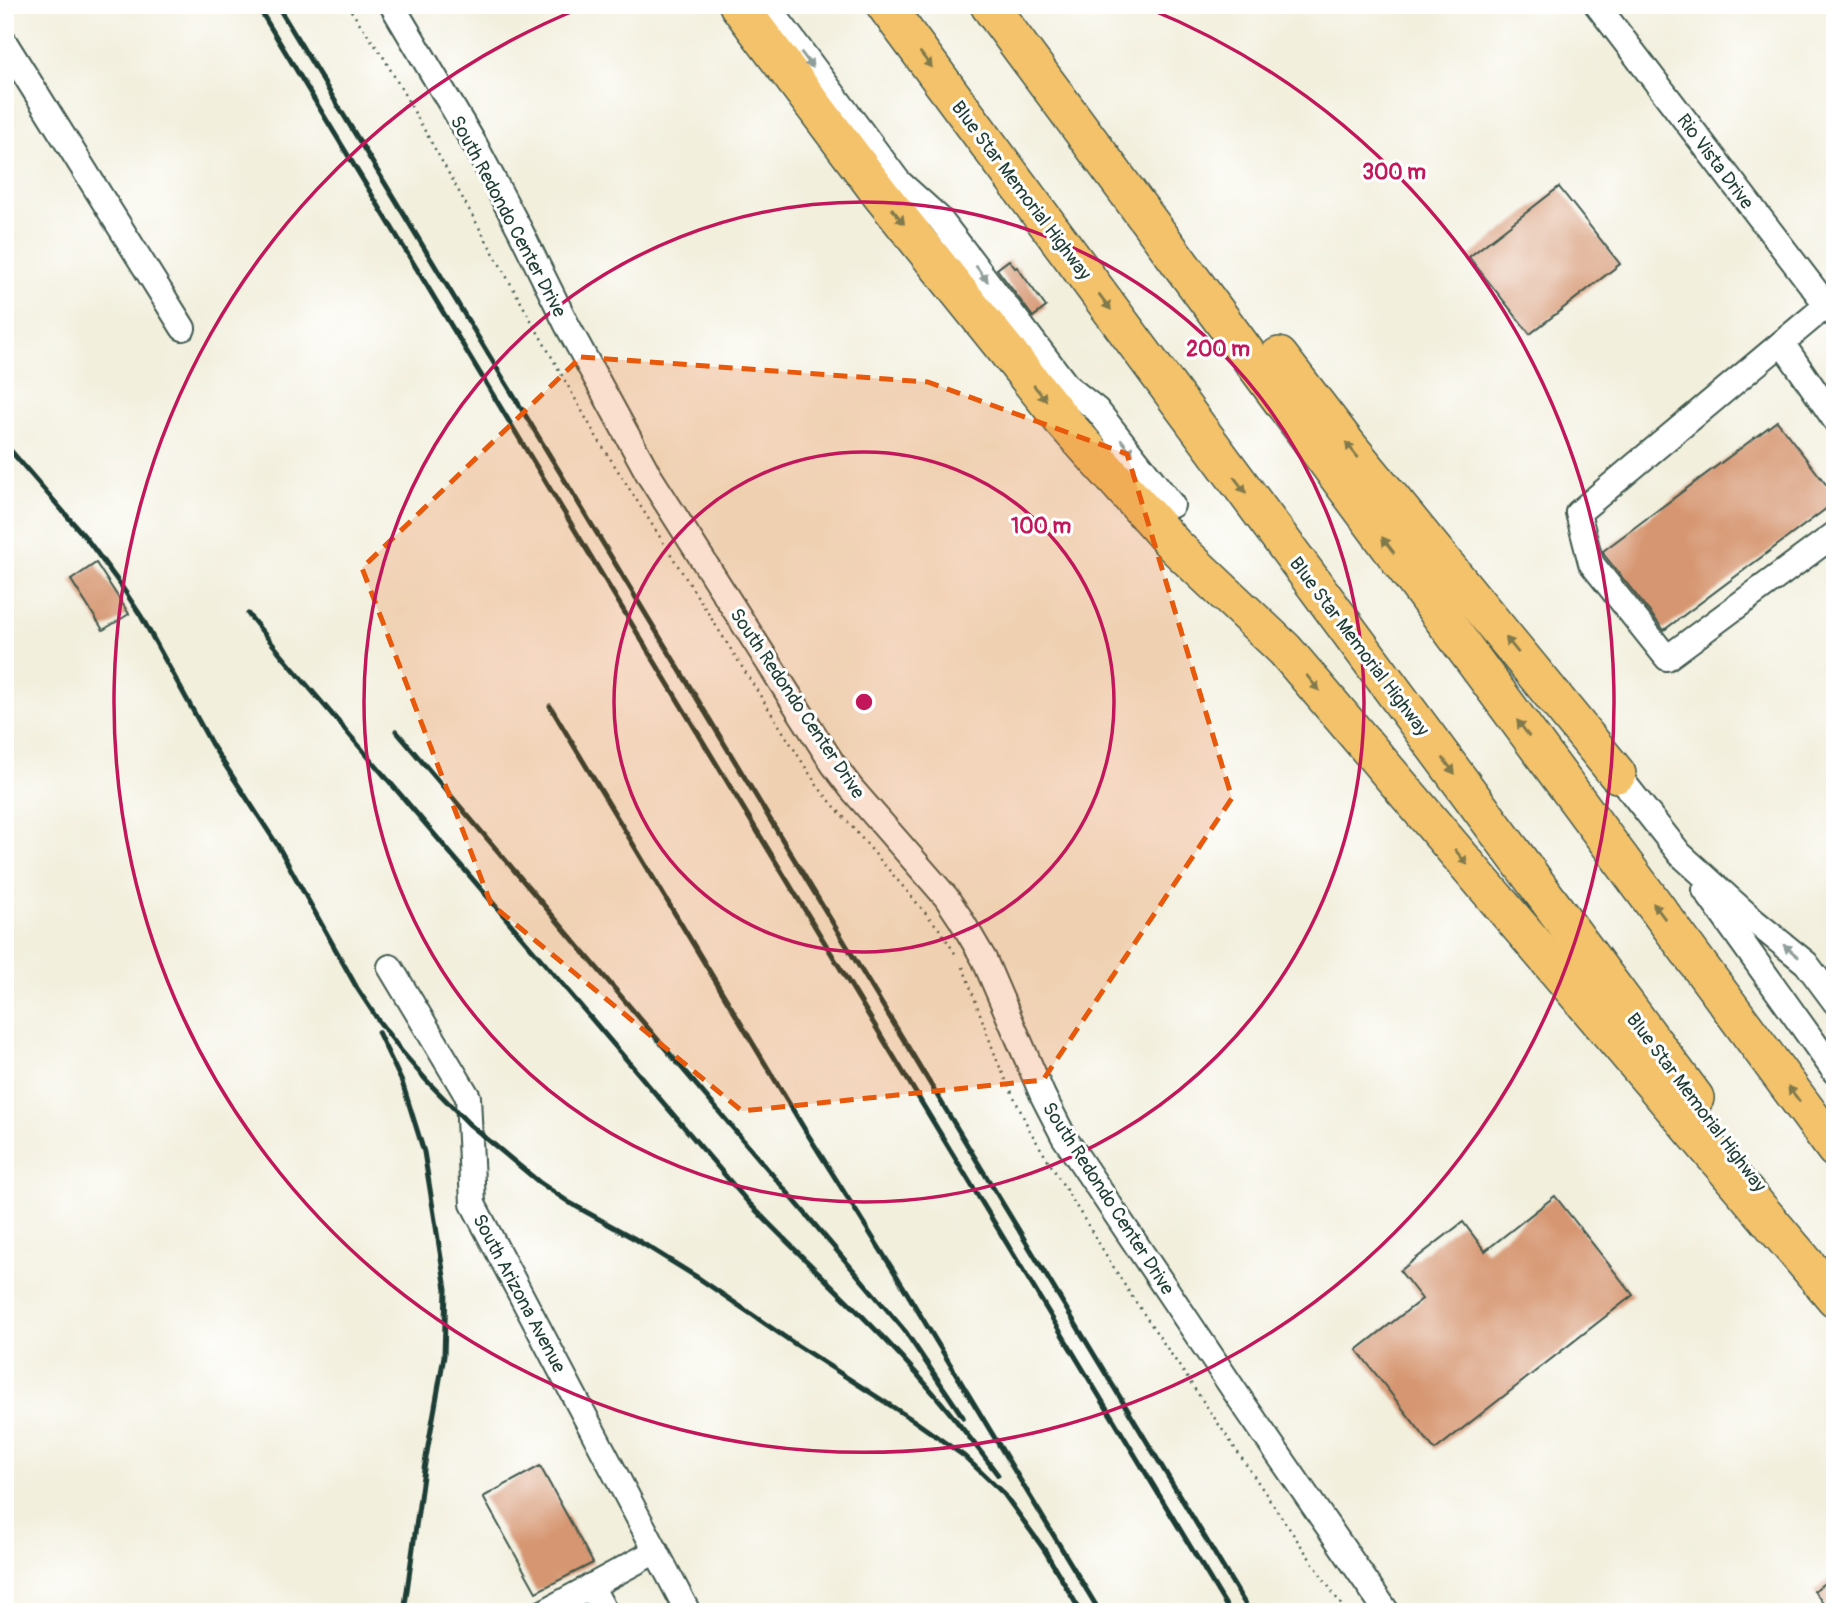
<svg xmlns="http://www.w3.org/2000/svg" width="1840" height="1617" font-family="Pangolin,sans-serif">
<style>
.building{fill:#d69671}
.lines{fill:none;stroke-linecap:round;stroke-linejoin:round}
.minor-casing{stroke:#3f584d;stroke-width:28}
.highway-casing{stroke:#3f584d;stroke-width:40}
.path{stroke:#3f584d;stroke-width:2.5;stroke-dasharray:2 5;stroke-linecap:butt}
.minor{stroke:#fff;stroke-width:24}
.highway{stroke:#f4c26a;stroke-width:37}
.rail{stroke:#1f3d34;stroke-width:5}
.oneway{fill:#8f9e9a}
.oneway2{fill:#7f794c}
.marked{fill:#e8590c;fill-opacity:0.2;stroke:#e8590c;stroke-width:5;stroke-dasharray:14 9;stroke-linejoin:round}
.ring{fill:none;stroke:#c2185b;stroke-width:3.5}
.labels{text-anchor:middle;stroke-width:6;stroke-linejoin:round;paint-order:stroke}
.street-label{font-size:19px;fill:#1f3d34;stroke:#fff}
.centre{fill:#c2185b;stroke:#fff;stroke-width:3.5}
.ring-label{font-size:21px;text-anchor:middle;font-weight:bold;fill:#c2185b;stroke:#fff;stroke-width:6;stroke-linejoin:round;paint-order:stroke}
</style>
<rect width="100%" height="100%" fill="#fff"/>
<filter id="ink" filterUnits="userSpaceOnUse"><feTurbulence type="fractalNoise" baseFrequency=".0143" numOctaves="2"/><feDisplacementMap in="SourceGraphic" scale="14" xChannelSelector="R" yChannelSelector="G"/><feConvolveMatrix kernelMatrix="1 2 1 2 8 2 1 2 1" color-interpolation-filters="sRGB"/></filter>
<filter id="wash" filterUnits="userSpaceOnUse"><feTurbulence type="fractalNoise" baseFrequency=".00686" numOctaves="4" result="noise"/><feDisplacementMap in="SourceGraphic" scale="28" xChannelSelector="R" yChannelSelector="G"/><feGaussianBlur stdDeviation="1.57" result="paint"/><feColorMatrix in="noise" values="0 0 0 0 0 0 0 0 0 0 0 0 0 0 0 0 0 1.4 0 .05"/><feComposite in="paint" operator="in"/></filter>
<g filter="url(#wash)">
<rect width="100%" height="100%" fill="#f2efdd"/>
<g id="blocks">
<g class="building">
<path d="M 1559,187 L 1620,264 L 1530,334 L 1469,257 Z"/>
<path d="M 1009,260 L 1015,268 L 1017,267 L 1046,307 L 1033,317 L 997,269 Z"/>
<path d="M 1777,421 L 1835,496 L 1835,502 L 1664,630 L 1605,556 L 1603,551 Z"/>
<path d="M 96,563 L 129,614 L 103,630 L 71,580 Z"/>
<path d="M 1555,1196 L 1633,1295 L 1435,1450 L 1357,1350 L 1422,1299 L 1400,1271 L 1463,1222 L 1485,1251 Z"/>
<path d="M 540,1466 L 593,1563 L 536,1592 L 483,1497 Z"/>
<path d="M 1835,1575 L 1835,1612 L 1830,1612 L 1814,1591 Z"/>
</g>
</g>
</g>
<g filter="url(#ink)">
<use href="#blocks" fill-opacity="0" stroke="#3f584d" stroke-width="2"/>
<g class="lines">
<defs>
<g id="minor">
<path d="M 392,5 L 475,145 L 521,232 L 567,325 L 650,477 L 833,764 L 851,788 L 946,897 L 960,918 L 984,959 L 1043,1096 L 1064,1137 L 1242,1402 L 1387,1612"/>
<path d="M 767,5 L 899,182 L 939,218 L 1068,387 L 1097,410 L 1172,505"/>
<path d="M 1597,5 L 1835,316"/>
<path d="M 5,43 L 183,328"/>
<path d="M 1827,305 L 1578,513 L 1591,563 L 1667,658 L 1835,534"/>
<path d="M 1782,343 L 1835,420"/>
<path d="M 1617,774 L 1680,854 L 1754,921 L 1806,963 L 1835,1002"/>
<path d="M 1705,890 L 1835,1072"/>
<path d="M 390,967 L 468,1097 L 473,1204 L 688,1612"/>
<path d="M 591,1586 L 605,1612"/>
<path d="M 544,1612 L 656,1551"/>
</g>
<g id="highway">
<path d="M 738,5 L 881,195 L 1062,420 L 1175,546 L 1285,650 L 1835,1298"/>
<path d="M 885,5 L 1695,1098"/>
<path d="M 989,5 L 1835,1149"/>
<path d="M 1279,356 L 1349,447 L 1617,774"/>
</g>
</defs>
<use href="#minor" class="minor-casing"/>
<use href="#highway" class="highway-casing"/>
<g class="path">
<path d="M 347,5 L 384,58 L 596,436 L 818,787 L 940,930 L 956,955"/>
<path d="M 963,967 L 998,1063 L 1030,1131 L 1127,1289 L 1346,1612"/>
</g>
<use href="#minor" class="minor"/>
<use href="#highway" class="highway"/>
<g class="rail">
<path d="M 257,5 L 1230,1612"/>
<path d="M 277,5 L 1250,1612"/>
<path d="M 5,444 L 86,538 L 120,584 L 141,616 L 212,745 L 278,846 L 357,988 L 378,1020 L 402,1052 L 427,1081 L 469,1124 L 539,1182 L 570,1203 L 637,1240 L 700,1279 L 795,1344 L 913,1420 L 964,1456 L 1004,1494 L 1046,1552"/>
<path d="M 248,614 L 284,658 L 747,1201 C 787,1243 829,1282 869,1323 C 916,1370 959,1422 998,1475"/>
<path d="M 550,706 L 805,1130 L 895,1273 L 1100,1612"/>
<path d="M 396,731 L 905,1331 L 963,1417"/>
<path d="M 378,1032 L 402,1082 L 424,1152 L 446,1289 L 444,1356 L 424,1469 L 404,1612"/>
<path d="M 1042,1546 L 1081,1612"/>
</g>
</g>
<defs><path id="oneway-solid" d="M-6-.8H1V-3.2L6.5 0L1 3.2V.8H-6Z" transform="scale(1.75)"/></defs>
<g class="oneway">
<use href="#oneway-solid" transform="translate(807 60) rotate(53)"/>
<use href="#oneway-solid" transform="translate(982 274) rotate(53)"/>
<use href="#oneway-solid" transform="translate(1127 447) rotate(52)"/>
<use href="#oneway-solid" transform="translate(1791 951) rotate(-141)"/>
</g>
<g class="oneway2">
<use href="#oneway-solid" transform="translate(926 60) rotate(53)"/>
<use href="#oneway-solid" transform="translate(898 216) rotate(51)"/>
<use href="#oneway-solid" transform="translate(1105 302) rotate(53)"/>
<use href="#oneway-solid" transform="translate(1040 393) rotate(51)"/>
<use href="#oneway-solid" transform="translate(1352 450) rotate(-129)"/>
<use href="#oneway-solid" transform="translate(1240 485) rotate(53)"/>
<use href="#oneway-solid" transform="translate(1388 545) rotate(-127)"/>
<use href="#oneway-solid" transform="translate(1512 645) rotate(-129)"/>
<use href="#oneway-solid" transform="translate(1313 683) rotate(50)"/>
<use href="#oneway-solid" transform="translate(1523 728) rotate(-127)"/>
<use href="#oneway-solid" transform="translate(1449 766) rotate(53)"/>
<use href="#oneway-solid" transform="translate(1461 857) rotate(50)"/>
<use href="#oneway-solid" transform="translate(1659 911) rotate(-127)"/>
<use href="#oneway-solid" transform="translate(1794 1094) rotate(-127)"/>
</g>
</g>
<path class="marked" d="M 581,357 L 928,382 L 1127,454 L 1232,798 L 1043,1080 L 742,1111 L 491,904 L 362,568 Z"/>
<g class="ring">
<circle cx="864" cy="702" r="250"/>
<circle cx="864" cy="702" r="500"/>
<path d="M1145 7A750 750 0 1 1 583 7"/>
</g>
<g class="labels">
<g class="street-label">
<text transform="translate(1716 161) rotate(53)" y="7">Rio Vista Drive</text>
<text transform="translate(1022 190) rotate(53)" y="7">Blue Star Memorial Highway</text>
<text transform="translate(509 216) rotate(62)" y="7">South Redondo Center Drive</text>
<text transform="translate(1360 646) rotate(53)" y="7">Blue Star Memorial Highway</text>
<text transform="translate(798 703) rotate(56)" y="7">South Redondo Center Drive</text>
<text transform="translate(1697 1102) rotate(53)" y="7">Blue Star Memorial Highway</text>
<text transform="translate(1109 1198) rotate(57)" y="7">South Redondo Center Drive</text>
<text transform="translate(520 1293) rotate(62)" y="7">South Arizona Avenue</text>
</g>
</g>
<circle cx="864" cy="702" r="10" class="centre"/>
<g class="ring-label">
<text x="1394" y="179">300 m</text>
<text x="1218" y="356">200 m</text>
<text x="1041" y="533">100 m</text>
</g>
<rect width="1840" height="1617" fill="none" stroke="#fff" stroke-width="28"/>
</svg>
